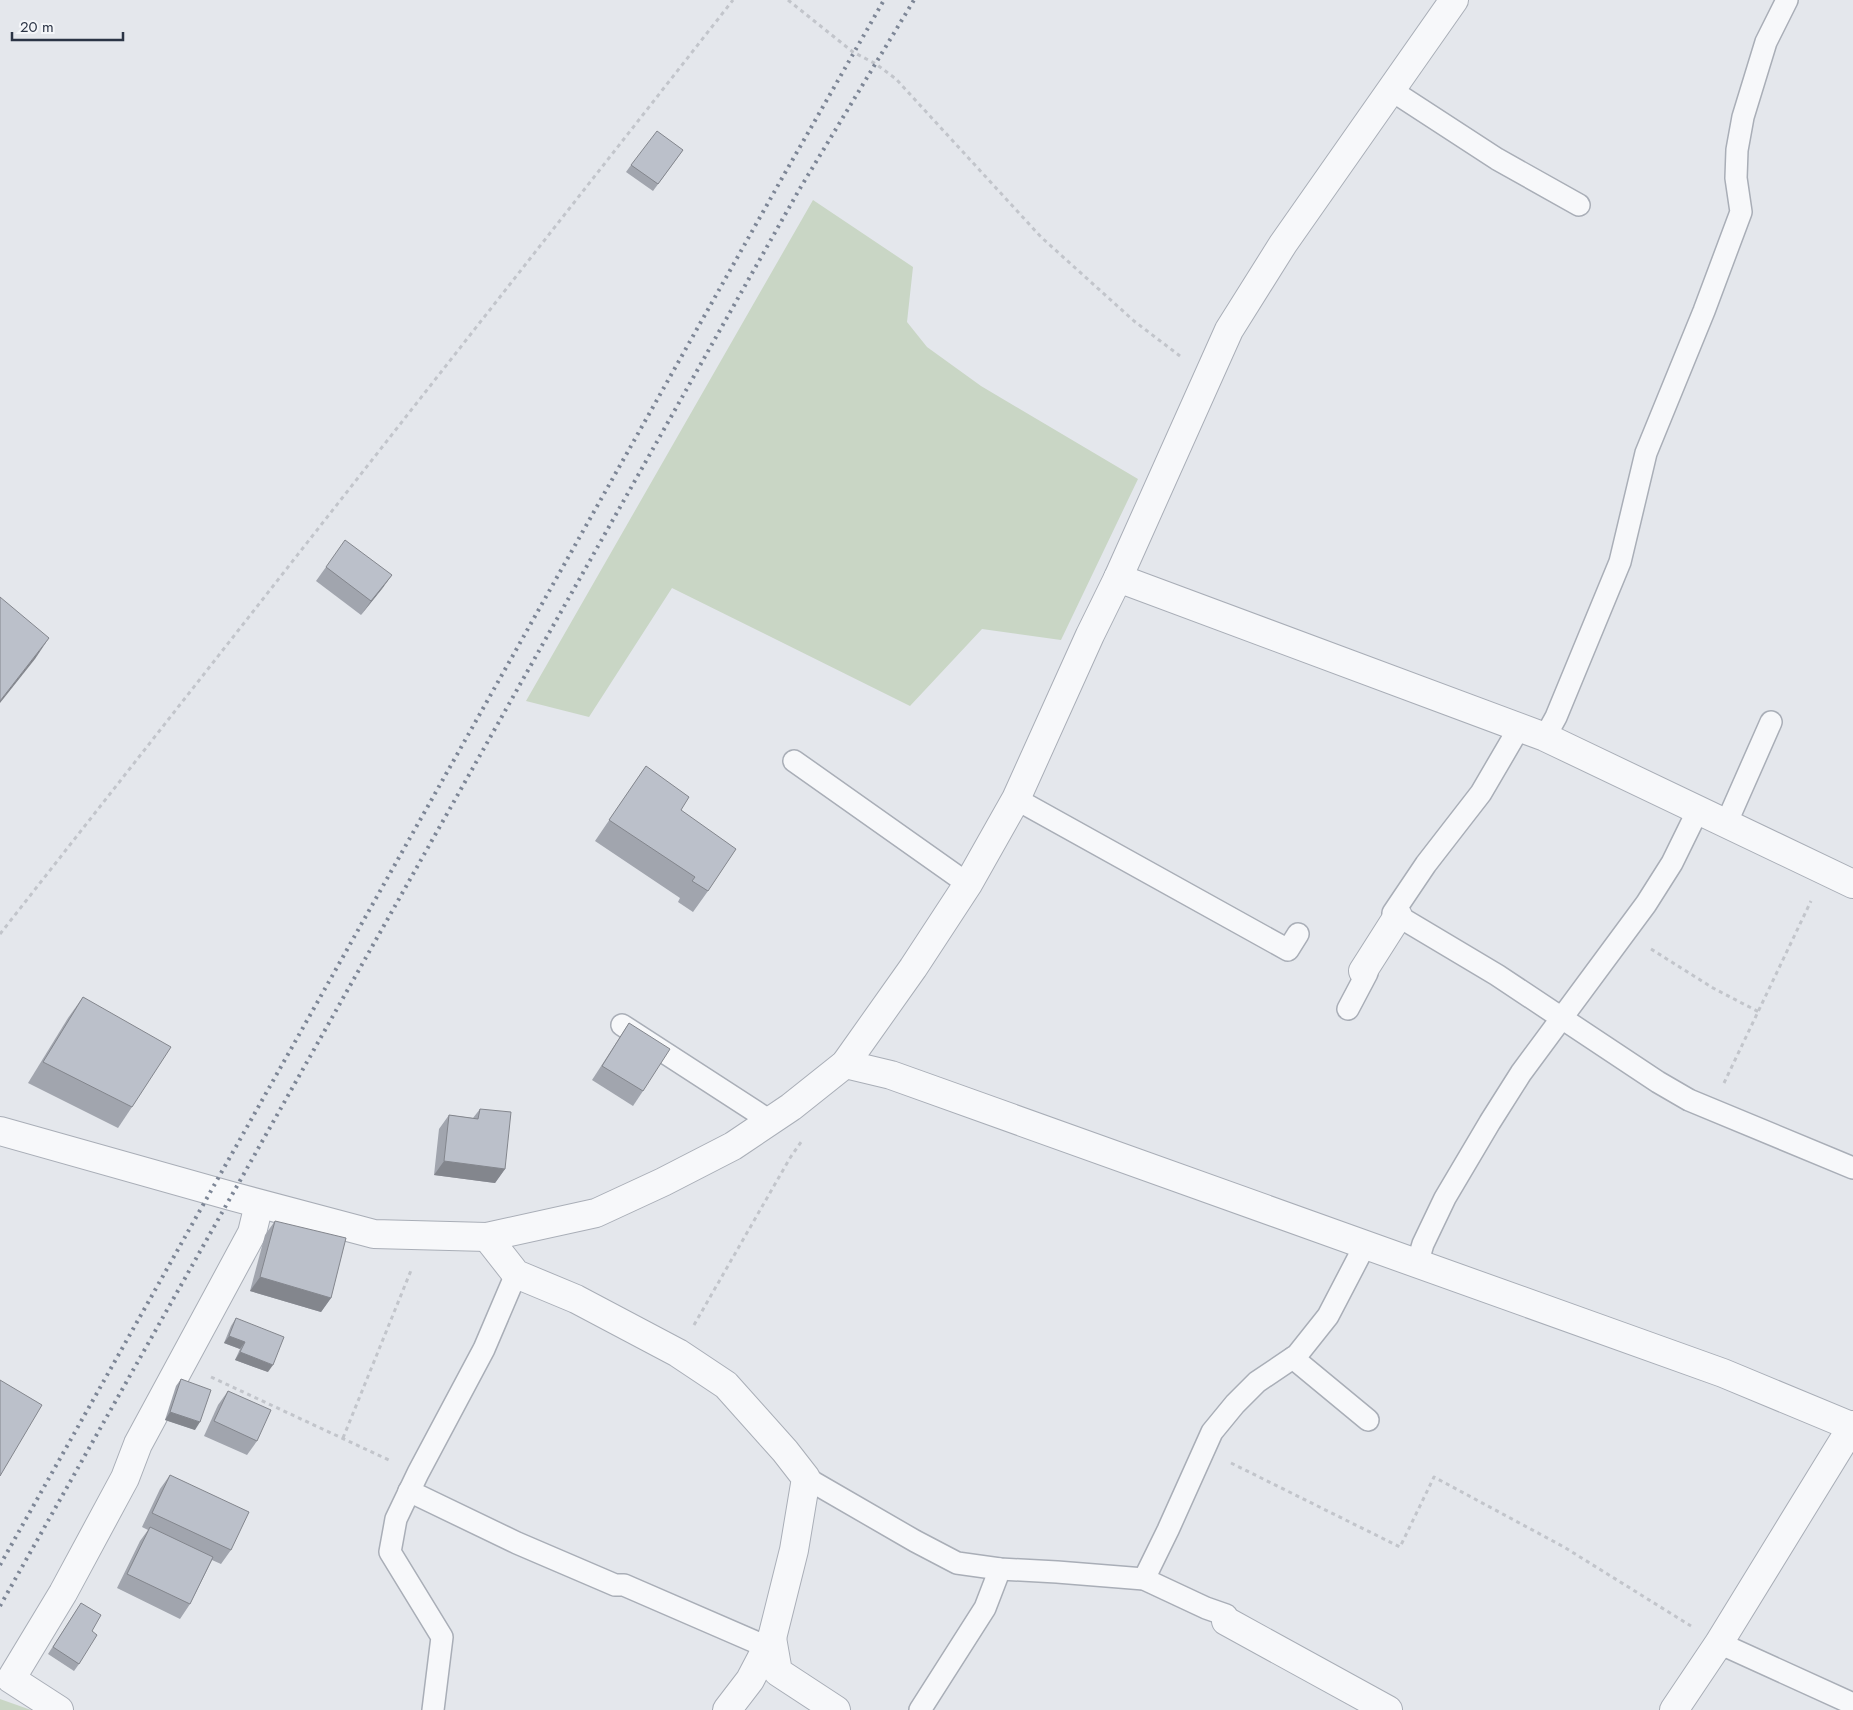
<svg xmlns="http://www.w3.org/2000/svg" width="1853" height="1710" font-family="Jost,sans-serif">
<style>
.green{fill:#c9d6c5}
.lines{fill:none;stroke-linecap:round;stroke-linejoin:round}
.lane-casing{stroke:#a9aeb7;stroke-width:24}
.street-casing{stroke:#a9aeb7;stroke-width:30}
.path{stroke:#c2c5cb;stroke-width:3;stroke-dasharray:4 4;stroke-linecap:butt}
.lane{stroke:#f7f8fa;stroke-width:21}
.street{stroke:#f7f8fa;stroke-width:28}
.rail{stroke:#7d8696;stroke-width:4;stroke-dasharray:2.5 5;stroke-linecap:butt}
.wall{fill:#a1a5ae}
.shaded-wall{fill:#83868d}
.building{fill:#bbc0ca;stroke:#83868d}
</style>
<rect width="100%" height="100%" fill="#e4e7ec"/>
<g class="green">
<path d="M 813,200 L 913,267 L 907,322 L 927,347 L 981,386 L 1138,479 L 1061,640 L 982,629 L 910,706 L 672,588 L 589,717 L 526,701 Z"/>
<path d="M 0,1699 L 31,1710 L 0,1710 Z"/>
</g>
<g class="lines">
<defs>
<g id="lane">
<path d="M 1391,90 L 1497,159 L 1579,205"/>
<path d="M 1519,728 L 1481,793 L 1426,864 L 1393,913 L 1497,975 L 1658,1082 L 1689,1100 L 1853,1168"/>
<path d="M 1545,737 L 1556,717 L 1620,562 L 1646,453 L 1704,311 L 1741,212 L 1736,178 L 1737,150 L 1743,117 L 1766,42 L 1787,0"/>
<path d="M 794,761 L 968,884"/>
<path d="M 1016,799 L 1288,950 L 1298,934"/>
<path d="M 1726,824 L 1771,722"/>
<path d="M 1348,1009 L 1367,973 L 1363,971"/>
<path d="M 622,1025 L 770,1121"/>
<path d="M 1417,1264 L 1423,1244 L 1445,1198 L 1490,1122 L 1521,1073 L 1646,904 L 1672,863 L 1698,810"/>
<path d="M 1293,1358 L 1368,1420"/>
<path d="M 806,1478 L 915,1541 L 957,1563 L 1000,1569 L 1057,1572 L 1144,1579 L 1206,1608 L 1226,1615 L 1226,1621"/>
<path d="M 409,1491 L 517,1543 L 615,1585 L 624,1585 L 767,1647"/>
<path d="M 1144,1579 L 1168,1530 L 1212,1432 L 1235,1404 L 1257,1382 L 1297,1355 L 1328,1316 L 1365,1245"/>
<path d="M 1719,1643 L 1853,1704"/>
<path d="M 433,1710 L 442,1637 L 390,1552 L 396,1519 L 418,1473 L 484,1349 L 516,1274"/>
<path d="M 920,1710 L 985,1608 L 1000,1569"/>
</g>
<g id="street">
<path d="M 1118,578 L 1545,737 L 1853,884"/>
<path d="M 1363,971 L 1398,916"/>
<path d="M 845,1064 L 891,1075 L 1723,1373 L 1853,1427"/>
<path d="M 0,1131 L 231,1196 L 374,1234 L 487,1237 L 596,1213 L 663,1182 L 733,1146 L 791,1107 L 845,1064 L 913,968 L 968,884 L 1016,799 L 1090,635 L 1118,578 L 1229,330 L 1283,244 L 1454,0"/>
<path d="M 487,1237 L 516,1274 L 576,1299 L 678,1353 L 726,1385 L 785,1451 L 806,1478 L 794,1550 L 772,1638 L 750,1680 L 727,1710"/>
<path d="M 1226,1621 L 1388,1710"/>
<path d="M 772,1638 L 778,1672 L 836,1710"/>
<path d="M 59,1710 L 11,1679 L 63,1593 L 125,1478 L 138,1444 L 252,1233 L 259,1204"/>
<path d="M 1674,1710 L 1719,1643 L 1853,1425"/>
</g>
</defs>
<use href="#lane" class="lane-casing"/>
<use href="#street" class="street-casing"/>
<g class="path">
<path d="M 788,0 L 853,52 L 876,64 L 896,79 L 1041,237 L 1134,321 L 1180,356"/>
<path d="M 0,934 L 733,0"/>
<path d="M 1651,949 L 1713,988 L 1759,1012"/>
<path d="M 1724,1083 L 1811,901"/>
<path d="M 694,1325 L 790,1158 L 801,1142"/>
<path d="M 211,1377 L 391,1461"/>
<path d="M 343,1438 L 412,1268"/>
<path d="M 1231,1463 L 1400,1547 L 1434,1477 L 1564,1547 L 1691,1626"/>
</g>
<use href="#lane" class="lane"/>
<use href="#street" class="street"/>
<g class="rail">
<path d="M 0,1565 L 781,180 L 884,0"/>
<path d="M 0,1606 L 799,190 L 914,0"/>
</g>
</g>
<g class="wall">
<path d="M 683,150 L 653,191 L 626,172 L 631,165 Z"/>
<path d="M 326,567 L 392,575 L 361,615 L 316,581 Z"/>
<path d="M 646,766 L 681,810 L 708,891 L 693,912 L 678,902 L 680,898 L 595,841 Z"/>
<path d="M 83,997 L 132,1107 L 118,1128 L 28,1083 L 68,1018 Z"/>
<path d="M 629,1023 L 643,1091 L 633,1106 L 592,1080 Z"/>
<path d="M 480,1109 L 505,1169 L 495,1183 L 434,1175 L 439,1129 L 449,1115 L 473,1118 Z"/>
<path d="M 275,1221 L 331,1298 L 321,1312 L 250,1291 L 265,1235 Z"/>
<path d="M 236,1318 L 268,1372 L 235,1360 L 240,1349 L 224,1343 L 231,1326 Z"/>
<path d="M 181,1379 L 195,1430 L 165,1420 L 176,1386 Z"/>
<path d="M 228,1391 L 257,1441 L 247,1455 L 204,1436 L 218,1405 Z"/>
<path d="M 170,1475 L 231,1550 L 221,1564 L 212,1560 L 190,1604 L 180,1619 L 117,1588 L 140,1541 L 148,1530 L 142,1527 L 160,1489 Z"/>
<path d="M 81,1603 L 92,1631 L 79,1664 L 74,1671 L 48,1654 Z"/>
</g>
<g class="shaded-wall">
<path d="M 392,575 L 382,589 L 361,615 L 371,601 Z"/>
<path d="M 49,638 L 35,659 L 0,703 L 0,701 Z"/>
<path d="M 444,1161 L 505,1169 L 495,1183 L 434,1175 Z"/>
<path d="M 260,1277 L 331,1298 L 321,1312 L 250,1291 Z"/>
<path d="M 229,1336 L 245,1342 L 240,1349 L 224,1343 Z"/>
<path d="M 240,1352 L 273,1365 L 268,1372 L 235,1360 Z"/>
<path d="M 170,1412 L 200,1422 L 195,1430 L 165,1420 Z"/>
</g>
<g class="building">
<path d="M 657,131 L 683,150 L 658,184 L 631,165 Z"/>
<path d="M 345,540 L 392,575 L 371,601 L 326,567 Z"/>
<path d="M 0,597 L 49,638 L 0,701 Z"/>
<path d="M 646,766 L 689,797 L 681,810 L 736,849 L 708,891 L 692,881 L 695,877 L 609,820 Z"/>
<path d="M 83,997 L 171,1047 L 132,1107 L 43,1062 Z"/>
<path d="M 629,1023 L 670,1049 L 643,1091 L 602,1066 Z"/>
<path d="M 480,1109 L 511,1112 L 505,1169 L 444,1161 L 449,1115 L 478,1119 Z"/>
<path d="M 275,1221 L 346,1238 L 331,1298 L 260,1277 Z"/>
<path d="M 236,1318 L 284,1337 L 273,1365 L 240,1352 L 245,1342 L 229,1336 Z"/>
<path d="M 181,1379 L 211,1390 L 200,1422 L 170,1412 Z"/>
<path d="M 0,1380 L 42,1405 L 0,1476 Z"/>
<path d="M 228,1391 L 271,1410 L 257,1441 L 214,1421 Z"/>
<path d="M 170,1475 L 249,1512 L 231,1550 L 152,1513 Z"/>
<path d="M 150,1527 L 213,1557 L 190,1604 L 127,1574 Z"/>
<path d="M 81,1603 L 101,1615 L 92,1631 L 97,1635 L 79,1664 L 53,1647 Z"/>
</g>
<path d="M12 32v8h111v-8" fill="none" stroke="#2b3445" stroke-width="2.5"/>
<text x="20" y="32" font-size="15" fill="#2b3445" stroke="#f4f6f9" stroke-width="4" paint-order="stroke">20 m</text>
</svg>
